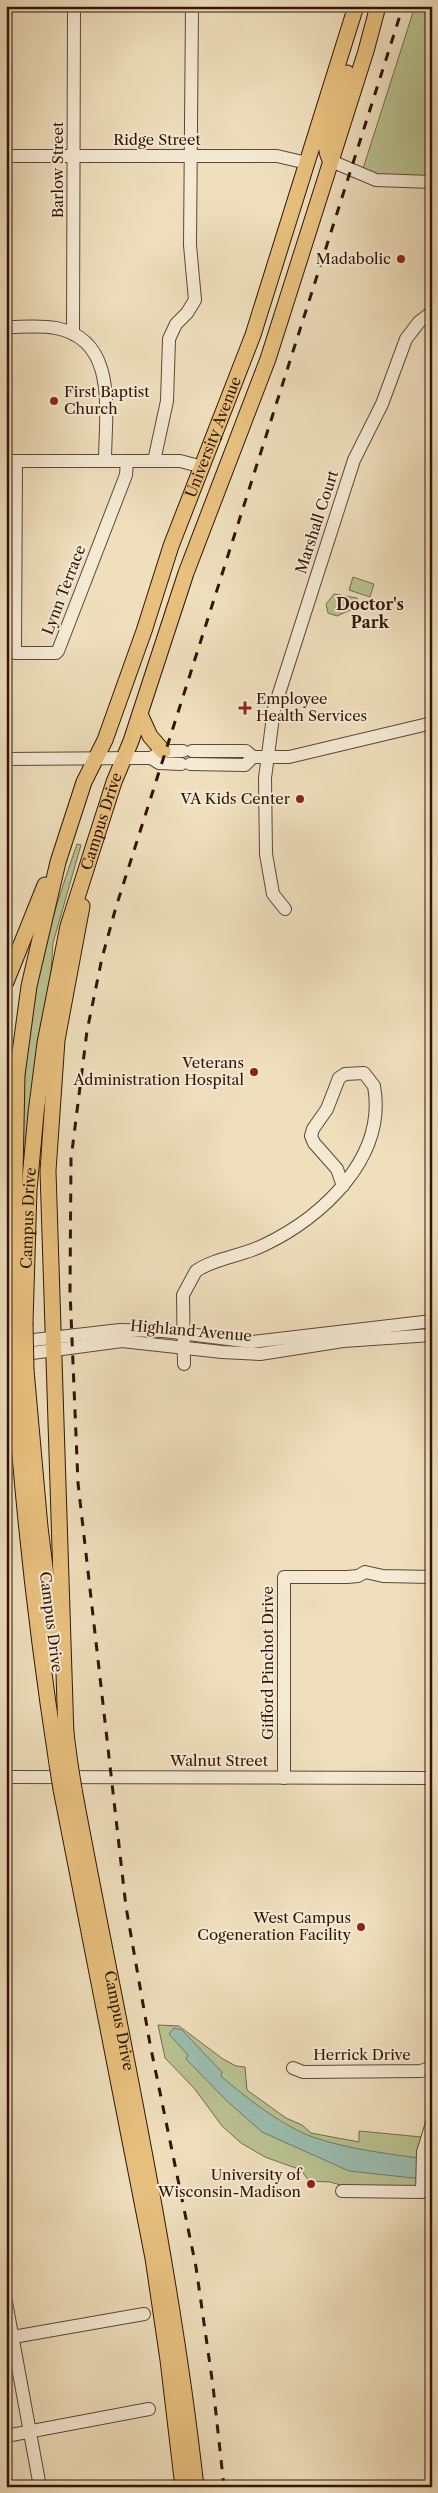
<svg xmlns="http://www.w3.org/2000/svg" width="438" height="2493" font-family="'Libre Caslon Text',serif">
<style>
.green{fill:#b9c291;stroke:#756b4c}
.water{fill:#9abdb0;stroke:#70796c}
.lines{fill:none;stroke-linecap:round;stroke-linejoin:round}
.minor-casing{stroke:#604734;stroke-width:14}
.major-casing{stroke:#311407;stroke-width:17}
.minor{stroke:#f5ead4;stroke-width:12}
.major{stroke:#e8c07e;stroke-width:15}
.rail{stroke:#311407;stroke-width:3;stroke-dasharray:9 9;stroke-linecap:butt}
.major-bridge-casing{stroke:#311407;stroke-width:17;stroke-linecap:butt}
.major-bridge{stroke:#e8c07e;stroke-width:15}
.poi-dot{fill:#8f2418;stroke:#f5ead4;stroke-width:2}
.labels{text-anchor:middle;stroke-width:4;stroke-linejoin:round;paint-order:stroke}
.street-label{font-size:15px;fill:#311407;stroke:#f5ead4}
.poi-label{font-size:15px;fill:#311407;stroke:#f5ead4;text-anchor:end}
.neighbourhood-label{font-size:16px;font-weight:bold;fill:#311407;stroke:#f5ead4}
</style>
<rect width="100%" height="100%" fill="#efdfbd"/>
<filter id="stains"><feTurbulence type="fractalNoise" baseFrequency=".004" numOctaves="4"/><feColorMatrix values="0 0 0 0 .2 0 0 0 0 .09 0 0 0 0 .02 0 0 0 .5 -.17"/></filter>
<radialGradient id="worn" r=".72"><stop offset=".6" stop-color="#630" stop-opacity="0"/><stop offset="1" stop-color="#630" stop-opacity=".3"/></radialGradient>
<g class="green">
<path d="M 415,6 L 432,6 L 432,182 L 361,175 Z"/>
<path d="M 353,577 L 374,584 L 370,597 L 349,590 Z"/>
<path d="M 334,594 L 357,598 L 357,607 L 337,616 L 328,613 L 326,604 Z"/>
<path d="M 77,844 L 81,845 L 53,943 L 51,972 L 36,1063 L 22,1205 C 23,1129 20,1050 38,975 C 48,930 62,887 77,844 Z"/>
<path d="M 158,2025 L 179,2026 L 223,2059 L 236,2066 L 245,2067 L 247,2090 L 286,2118 L 302,2125 L 311,2133 L 359,2142 L 359,2131 L 432,2138 L 432,2187 L 344,2186 L 330,2182 L 309,2181 L 301,2170 L 265,2157 L 241,2143 L 222,2126 L 194,2088 L 165,2058 Z"/>
</g>
<path class="water" d="M 174,2028 L 182,2030 L 222,2072 L 221,2076 C 245,2097 280,2124 310,2136 C 349,2150 392,2154 432,2160 L 432,2180 L 349,2171 L 262,2132 L 226,2100 L 186,2059 L 188,2055 L 169,2034 Z"/>
<g class="lines">
<defs>
<g id="minor">
<path d="M 6,156 L 277,156 L 307,163"/>
<path d="M 331,161 L 376,180 L 432,182"/>
<path d="M 6,327 C 22,327 41,325 56,328 C 119,340 105,414 105,461"/>
<path d="M 73,334 L 74,6"/>
<path d="M 6,461 L 180,461 L 203,467"/>
<path d="M 16,461 L 15,653 L 56,653 L 58,651 L 126,475 L 127,461"/>
<path d="M 154,461 L 167,401 L 169,339 L 176,324 L 187,313 L 195,300 L 190,245 L 192,6"/>
<path d="M 192,751 L 246,751 L 253,757 L 289,757 L 432,723"/>
<path d="M 151,758 L 159,763 L 181,764"/>
<path d="M 6,759 L 140,758 L 151,758 L 163,751 L 183,751"/>
<path d="M 190,764 L 245,765 L 253,757"/>
<path d="M 285,909 L 273,894 L 266,854 L 265,778 L 274,709 L 354,460 L 382,404 L 406,339 L 419,322 L 432,312"/>
<path d="M 16,1342 L 120,1330 L 164,1331 L 252,1342 L 432,1321"/>
<path d="M 17,1355 L 122,1341 L 222,1352 L 260,1354 L 343,1341 L 432,1335"/>
<path d="M 184,1364 L 183,1295 L 196,1271 C 215,1258 242,1256 264,1245 C 323,1217 387,1157 374,1086 L 364,1073 L 345,1074 L 339,1078 L 327,1109 L 313,1129 L 311,1136 L 314,1143 L 337,1169 L 343,1186"/>
<path d="M 6,1777 L 432,1778"/>
<path d="M 284,1778 L 284,1577 L 347,1577 L 358,1576 L 365,1572 L 383,1576 L 432,1577"/>
<path d="M 293,2068 L 303,2072 L 421,2071 L 432,2067"/>
<path d="M 342,2191 L 422,2192 L 423,2152 L 432,2123"/>
<path d="M 6,2302 L 40,2487"/>
<path d="M 13,2337 L 144,2314"/>
<path d="M 6,2436 L 149,2409"/>
</g>
<g id="major">
<path d="M 331,161 C 316,139 340,97 347,73"/>
<path d="M 140,714 L 150,736 L 163,751"/>
<path d="M 6,982 L 45,885"/>
<path id="s1" d="M 25,1323 L 29,1190 L 36,1113 L 45,1043 L 68,926 L 114,782 L 131,741 L 186,573 L 268,359 L 366,51 L 378,6"/>
<path id="s2" d="M 12,1325 L 17,1075 L 29,986 L 58,862 L 84,782 L 105,740 L 144,631 L 171,546 L 253,335 L 356,6"/>
<path d="M 26,1370 L 40,1527 L 57,1664"/>
<path d="M 14,1372 C 22,1503 37,1634 57,1764"/>
<path d="M 65,1726 L 70,1764"/>
<path d="M 66,1736 L 48,1171 L 57,1040 L 82,906"/>
<path d="M 61,1789 L 153,2258 L 168,2360 L 183,2487"/>
<path id="s3" d="M 74,1789 C 117,2021 170,2252 196,2487"/>
</g>
</defs>
<use href="#minor" class="minor-casing"/>
<use href="#major" class="major-casing"/>
<use href="#minor" class="minor"/>
<use href="#major" class="major"/>
<path class="rail" d="M 224,2487 L 213,2386 L 196,2267 L 150,2044 L 126,1907 L 78,1483 L 70,1291 L 71,1159 L 87,1031 L 102,958 L 116,907 L 403,6"/>
<defs>
<g id="major-bridge">
<path d="M 25,1323 L 26,1370"/>
<path d="M 12,1325 L 14,1372"/>
<path d="M 57,1764 L 61,1789"/>
<path d="M 70,1764 L 74,1789"/>
</g>
</defs>
<use href="#major-bridge" class="major-bridge-casing"/>
<use href="#major-bridge" class="major-bridge"/>
</g>
<g class="poi-dot">
<circle cx="401" cy="259" r="5"/>
<circle cx="54" cy="401" r="5"/>
<path d="M242.5 700.5h5v5h5v5h-5v5h-5v-5h-5v-5h5z"/>
<circle cx="300" cy="799" r="5"/>
<circle cx="254" cy="1072" r="5"/>
<circle cx="361" cy="1927" r="5"/>
<circle cx="311" cy="2184" r="5"/>
</g>
<g class="labels">
<g class="street-label">
<text x="157" y="145">Ridge Street</text>
<text transform="translate(58 170) rotate(-90)" y="5">Barlow Street</text>
<text dy="5" stroke="none"><textPath href="#s2" startOffset="920">University Avenue</textPath></text>
<text transform="translate(317 522) rotate(-72)" y="5">Marshall Court</text>
<text transform="translate(64 590) rotate(-69)" y="5">Lynn Terrace</text>
<text dy="5" stroke="none"><textPath href="#s1" startOffset="510">Campus Drive</textPath></text>
<text dy="5" stroke="none"><textPath href="#s1" startOffset="105">Campus Drive</textPath></text>
<text transform="translate(191 1331) rotate(5)" y="5">Highland Avenue</text>
<text transform="translate(51 1622) rotate(83)" y="5">Campus Drive</text>
<text transform="translate(268 1663) rotate(-90)" y="5">Gifford Pinchot Drive</text>
<text x="219" y="1766">Walnut Street</text>
<text dy="5" stroke="none"><textPath href="#s3" startOffset="236">Campus Drive</textPath></text>
<text x="362" y="2060">Herrick Drive</text>
</g>
<g class="poi-label">
<text x="391" y="264">Madabolic</text>
<text x="64" y="397" text-anchor="start">First Baptist<tspan x="64" dy="17">Church</tspan></text>
<text x="256" y="704" text-anchor="start">Employee<tspan x="256" dy="17">Health Services</tspan></text>
<text x="290" y="804">VA Kids Center</text>
<text x="244" y="1068">Veterans<tspan x="244" dy="17">Administration Hospital</tspan></text>
<text x="351" y="1923">West Campus<tspan x="351" dy="17">Cogeneration Facility</tspan></text>
<text x="301" y="2180">University of<tspan x="301" dy="17">Wisconsin-Madison</tspan></text>
</g>
<g class="neighbourhood-label">
<text x="370" y="610">Doctor's<tspan x="370" dy="18">Park</tspan></text>
</g>
</g>
<rect width="438" height="2493" fill="none" stroke="#efdfbd" stroke-width="25"/>
<rect x="8" y="8" width="423" height="2478" fill="none" stroke="#311407" stroke-width="2.5"/>
<rect x="12" y="12" width="413" height="2468" fill="none" stroke="#311407"/>
<rect width="100%" height="100%" filter="url(#stains)"/>
<rect width="100%" height="100%" fill="url(#worn)"/>
</svg>
